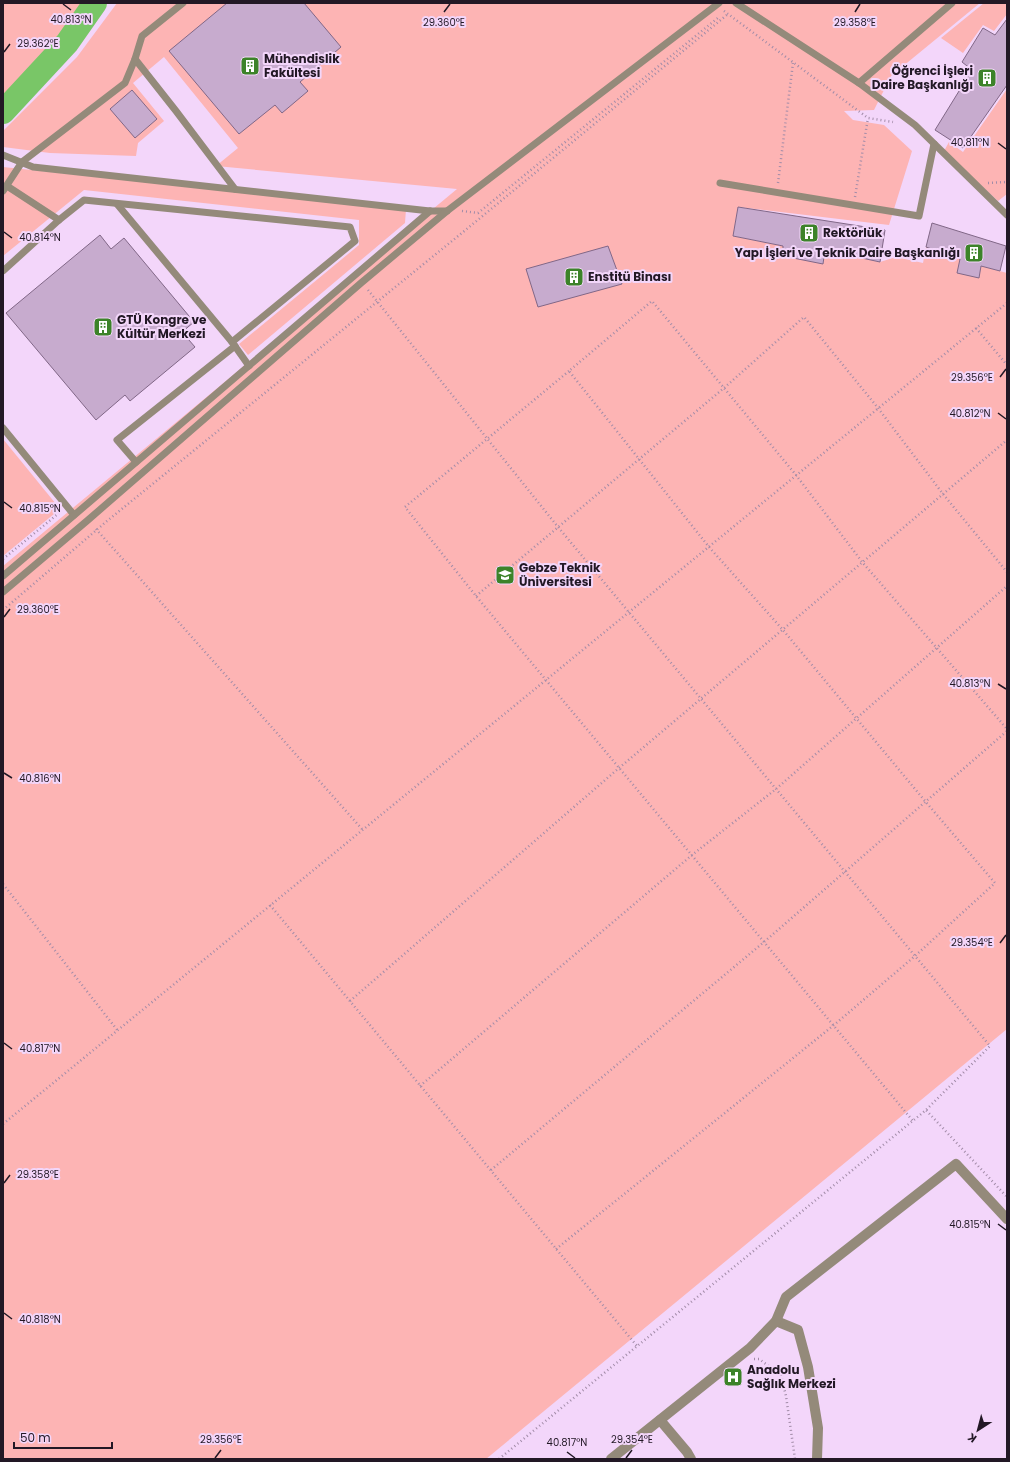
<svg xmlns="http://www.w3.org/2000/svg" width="1010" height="1462" font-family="Poppins,sans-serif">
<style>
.green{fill:#fdb4b4}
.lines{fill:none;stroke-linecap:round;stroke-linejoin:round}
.river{stroke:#79c667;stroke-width:24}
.building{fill:#c7abce;stroke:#816787}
.path{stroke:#a28ca8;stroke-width:2.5;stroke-dasharray:1 3;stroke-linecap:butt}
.lane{stroke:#948a7a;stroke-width:7}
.street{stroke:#948a7a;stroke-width:10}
.ticks{fill:none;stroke:#221825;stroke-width:1.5}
.labels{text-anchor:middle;stroke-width:4;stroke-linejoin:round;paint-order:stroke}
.poi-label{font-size:12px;font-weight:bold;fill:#221825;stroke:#f3d6fa;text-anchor:start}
.ticks-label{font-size:10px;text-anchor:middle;fill:#221825;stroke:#f3d6fa;stroke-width:4;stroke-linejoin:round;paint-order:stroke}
</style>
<rect width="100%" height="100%" fill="#f3d6fa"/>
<g class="green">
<path d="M 3,3 L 95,3 L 67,43 L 3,112 Z"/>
<path d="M 117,3 L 980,3 L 891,76 L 874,110 L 844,111 L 853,120 L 884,125 L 912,151 L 889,225 L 738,207 L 733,236 L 783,246 L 783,256 L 823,263 L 825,250 L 880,262 L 896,257 L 923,263 L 926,247 L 960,259 L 979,277 L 981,266 L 1007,273 L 1007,1029 L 486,1459 L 3,1459 L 3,566 L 457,189 L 216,166 L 238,148 L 164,57 L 133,83 L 164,121 L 138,143 L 136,156 L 50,153 L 3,147 L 3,131 L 77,57 Z"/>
<path d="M 984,3 L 1007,3 L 1007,14 L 994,31 L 983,25 L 963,53 L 941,38 Z"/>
<path d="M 1007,89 L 1007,194 L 998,201 L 944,151 L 949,142 L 963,152 Z"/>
<path d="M 3,167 L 406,209 L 405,223 L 248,355 L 239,344 L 359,245 L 359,220 L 84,190 L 3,256 Z"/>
<path d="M 3,439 L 60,509 L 3,556 Z"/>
</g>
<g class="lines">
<path class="river" d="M 3,112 L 67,43 L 95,3"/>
</g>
<g class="building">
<path d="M 227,3 L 304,3 L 341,47 L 300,82 L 308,91 L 282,113 L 275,105 L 239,134 L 169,51 Z"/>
<path d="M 1007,19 L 1007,85 L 963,148 L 935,130 L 972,70 L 962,62 L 983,28 L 995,35 Z"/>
<path d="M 132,90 L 157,119 L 135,138 L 110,109 Z"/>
<path d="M 738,207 L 885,230 L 880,262 L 825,250 L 823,264 L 783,256 L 783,246 L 733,236 Z"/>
<path d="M 932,223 L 1006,246 L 1000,271 L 981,266 L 979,278 L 957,273 L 960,259 L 926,247 Z"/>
<path d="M 100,235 L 111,249 L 124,238 L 194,322 L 182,332 L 195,347 L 130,401 L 125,395 L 96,420 L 6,313 Z"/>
<path d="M 608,246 L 622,284 L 538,307 L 526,269 Z"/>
</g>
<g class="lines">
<g class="path">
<path d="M 724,11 L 868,118 L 893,122"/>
<path d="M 778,183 L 793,63"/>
<path d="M 988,183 L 1007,182"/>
<path d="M 855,197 L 868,118"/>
<path d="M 462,211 L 478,213 L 719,17"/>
<path d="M 368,290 L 558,527 L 990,1046 L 926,1110"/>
<path d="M 976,328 L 1007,365"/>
<path d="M 569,371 L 405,507 L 476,596 L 913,1121"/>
<path d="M 96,529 L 362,829"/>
<path d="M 3,559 L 59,513"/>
<path d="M 476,596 L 724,388 L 804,317 L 878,408 L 943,494 L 1007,572"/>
<path d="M 3,610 L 107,521 L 468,228 L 728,14"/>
<path d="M 3,884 L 118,1031"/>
<path d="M 270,905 L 637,1346"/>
<path d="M 350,1001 L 619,768 L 1007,440"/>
<path d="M 420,1086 L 692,855 L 776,789 L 1007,586"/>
<path d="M 3,1124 L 1007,303"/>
<path d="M 491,1170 L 764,942 L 1007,731"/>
<path d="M 556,1249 L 834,1025 L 915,956 L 995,883 L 925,801 L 783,630 L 709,547 L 569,371 L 652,301 L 796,475 L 863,563 L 1007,729"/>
<path d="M 754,1359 L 759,1359 L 781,1375 L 786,1396 L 795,1459"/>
<path d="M 499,1459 L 926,1110 L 1007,1197"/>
</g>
<g class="lane">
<path d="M 183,3 L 142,36 L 135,59 L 176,111 L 235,189"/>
<path d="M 736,3 L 859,83 L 915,125 L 1007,215"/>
<path d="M 859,83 L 952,3"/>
<path d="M 3,155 L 33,167 L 430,211 L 447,211"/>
<path d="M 720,183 L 919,216 L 934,144"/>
<path d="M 7,186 L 59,220"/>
<path d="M 3,191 L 22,162 L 125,83 L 135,59"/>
<path d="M 117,204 L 232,342 L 249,366"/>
<path d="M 3,271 L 59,220 L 84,200 L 350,227 L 355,241 L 232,342"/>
<path d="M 3,428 L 74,515"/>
<path d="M 136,462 L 117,440 L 235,346"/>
<path d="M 3,576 L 430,211"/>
<path d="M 3,592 L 88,520 L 361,283 L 447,211 L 719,3"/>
</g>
<g class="street">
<path d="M 776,1321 L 798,1330 L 808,1367 L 818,1428 L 817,1459"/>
<path d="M 660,1420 L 687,1452 L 691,1459"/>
<path d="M 611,1459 L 750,1348 L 776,1321 L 786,1297 L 956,1164 L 1007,1219"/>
</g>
</g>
<path class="ticks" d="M 63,4 L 71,10M 444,12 L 450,4M 855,12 L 860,4M 4,52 L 10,44M 998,143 L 1006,149M 4,232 L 12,238M 1000,377 L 1006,369M 998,413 L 1006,419M 4,502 L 12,508M 4,617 L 10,609M 998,684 L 1006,689M 4,773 L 12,778M 1000,943 L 1006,935M 4,1043 L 12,1049M 4,1183 L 10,1175M 998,1224 L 1006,1230M 4,1313 L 12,1319M 567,1452 L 575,1458M 215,1458 L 221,1450M 626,1458 L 632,1450"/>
<defs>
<symbol id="building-square" viewBox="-11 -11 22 22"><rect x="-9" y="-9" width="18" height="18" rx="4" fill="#3c8329" stroke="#f3d6fa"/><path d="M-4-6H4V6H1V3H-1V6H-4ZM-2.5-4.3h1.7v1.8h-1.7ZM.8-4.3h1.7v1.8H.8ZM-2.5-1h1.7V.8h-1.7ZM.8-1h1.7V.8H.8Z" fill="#fff"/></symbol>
<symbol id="university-square" viewBox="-11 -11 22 22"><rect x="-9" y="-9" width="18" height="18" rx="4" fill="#3c8329" stroke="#f3d6fa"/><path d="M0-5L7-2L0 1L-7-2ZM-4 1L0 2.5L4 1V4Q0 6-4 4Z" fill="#fff"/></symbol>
<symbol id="hospital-square" viewBox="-11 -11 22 22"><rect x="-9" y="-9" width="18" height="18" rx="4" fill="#3c8329" stroke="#f3d6fa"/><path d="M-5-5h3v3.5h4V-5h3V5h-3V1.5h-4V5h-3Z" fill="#fff"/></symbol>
</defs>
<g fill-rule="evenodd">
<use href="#building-square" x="239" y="55" width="22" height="22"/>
<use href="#building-square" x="976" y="67" width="22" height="22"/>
<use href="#building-square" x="798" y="222" width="22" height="22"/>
<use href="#building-square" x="963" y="242" width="22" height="22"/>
<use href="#building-square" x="563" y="266" width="22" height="22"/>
<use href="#building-square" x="92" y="316" width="22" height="22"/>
<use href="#university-square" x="494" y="564" width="22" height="22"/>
<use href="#hospital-square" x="722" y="1366" width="22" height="22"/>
</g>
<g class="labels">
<g class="poi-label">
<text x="264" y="63">Mühendislik<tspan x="264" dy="14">Fakültesi</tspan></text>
<text x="973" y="75" text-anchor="end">Öğrenci İşleri<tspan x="973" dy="14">Daire Başkanlığı</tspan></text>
<text x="823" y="237">Rektörlük</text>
<text x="960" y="257" text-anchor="end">Yapı İşleri ve Teknik Daire Başkanlığı</text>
<text x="588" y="281">Enstitü Binası</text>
<text x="117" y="324">GTÜ Kongre ve<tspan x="117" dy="14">Kültür Merkezi</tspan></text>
<text x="519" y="572">Gebze Teknik<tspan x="519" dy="14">Üniversitesi</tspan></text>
<text x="747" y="1374">Anadolu<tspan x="747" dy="14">Sağlık Merkezi</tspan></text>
</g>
</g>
<g class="ticks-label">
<text x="71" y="23">40.813°N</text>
<text x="444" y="26">29.360°E</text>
<text x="855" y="26">29.358°E</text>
<text x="38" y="47">29.362°E</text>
<text x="970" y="146">40.811°N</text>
<text x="40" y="241">40.814°N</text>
<text x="972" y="381">29.356°E</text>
<text x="970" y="417">40.812°N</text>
<text x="40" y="512">40.815°N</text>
<text x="38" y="613">29.360°E</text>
<text x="970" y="687">40.813°N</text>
<text x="40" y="782">40.816°N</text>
<text x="972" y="946">29.354°E</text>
<text x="40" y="1052">40.817°N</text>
<text x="38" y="1178">29.358°E</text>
<text x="970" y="1228">40.815°N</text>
<text x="40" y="1323">40.818°N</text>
<text x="221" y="1443">29.356°E</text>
<text x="632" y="1443">29.354°E</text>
<text x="567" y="1446">40.817°N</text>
</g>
<rect width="1010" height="1462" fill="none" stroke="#221825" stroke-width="8"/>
<g transform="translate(978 1430) rotate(216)" stroke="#f3d6fa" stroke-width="3" paint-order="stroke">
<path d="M0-3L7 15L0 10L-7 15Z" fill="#221825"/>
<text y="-6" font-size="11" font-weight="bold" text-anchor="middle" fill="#221825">K</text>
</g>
<path d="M14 1442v6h98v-6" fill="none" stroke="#221825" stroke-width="2"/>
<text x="20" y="1442" font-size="12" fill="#221825" stroke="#f3d6fa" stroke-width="3" paint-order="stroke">50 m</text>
</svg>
